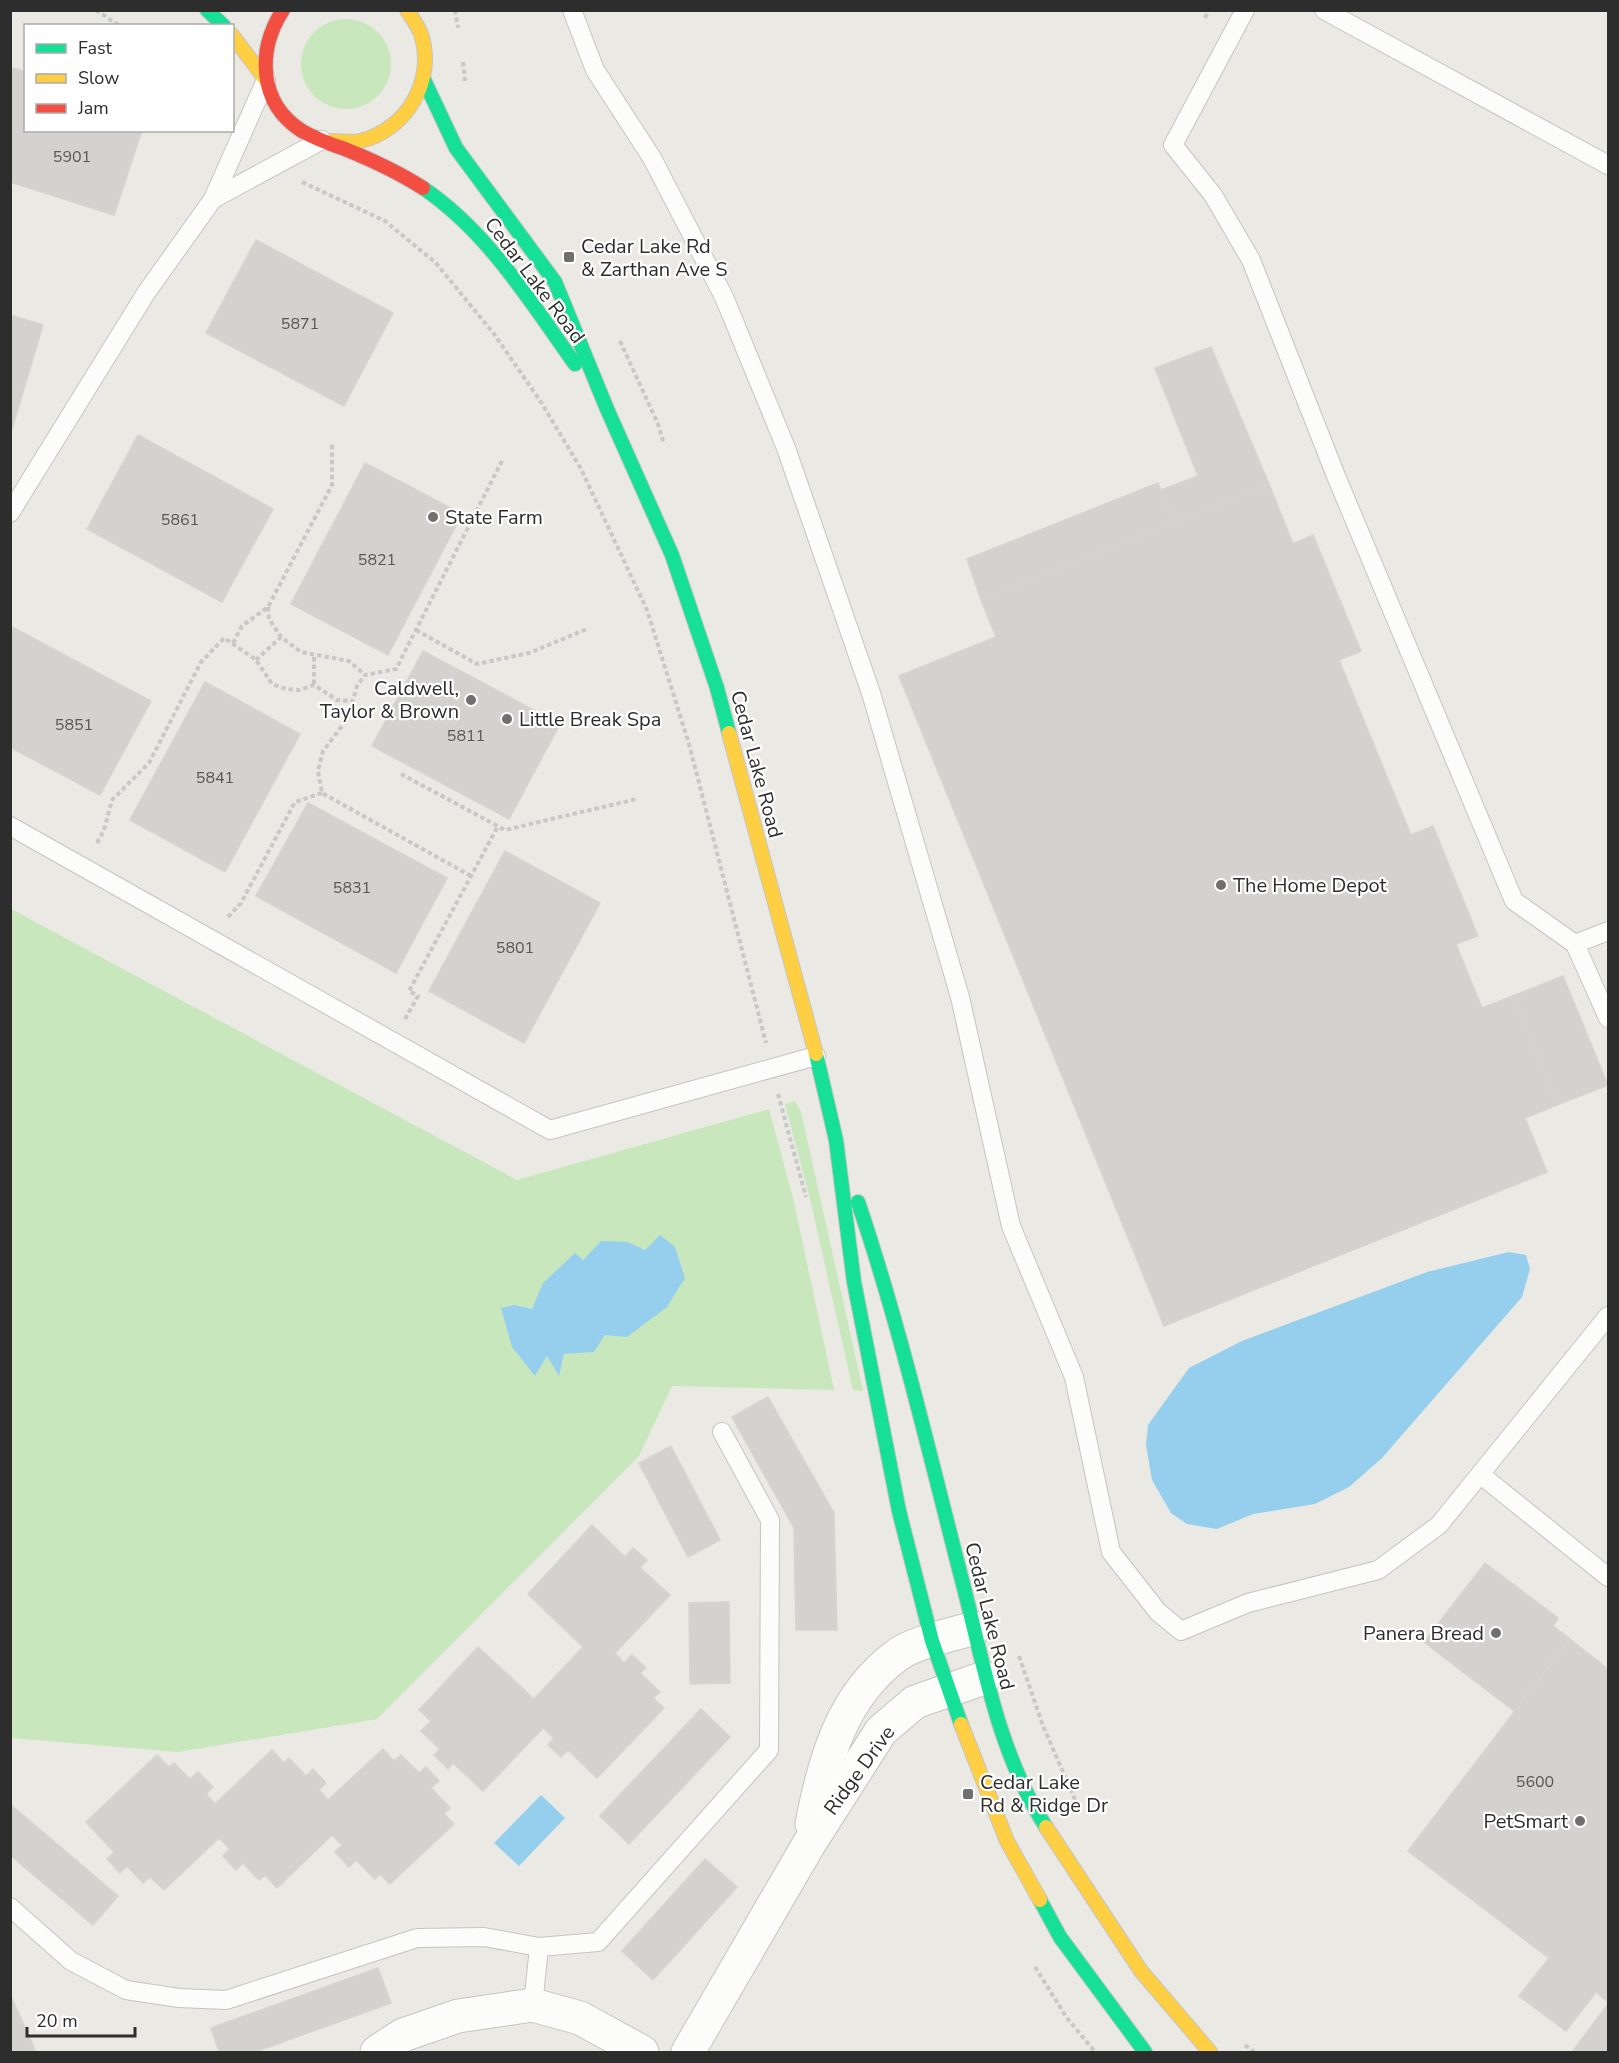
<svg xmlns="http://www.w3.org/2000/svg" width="1619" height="2063" font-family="'Nunito Sans',sans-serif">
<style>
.green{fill:#c8e7bc;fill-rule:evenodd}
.water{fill:#96ceed}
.building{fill:#d3d2cf;stroke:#d5d4d0;stroke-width:1.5}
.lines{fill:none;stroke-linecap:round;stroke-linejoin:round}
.lane-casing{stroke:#c4c4c4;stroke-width:20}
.street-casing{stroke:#c4c4c4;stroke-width:35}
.fast-casing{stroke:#c4c4c4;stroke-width:16}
.slow-casing{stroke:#c4c4c4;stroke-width:16}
.jam-casing{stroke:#c4c4c4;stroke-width:16}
.path{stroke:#c8c8c8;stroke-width:4;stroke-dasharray:4.5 3;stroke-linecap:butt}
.lane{stroke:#fcfcfb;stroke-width:18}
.street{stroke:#fcfcfb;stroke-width:33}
.fast{stroke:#16e098;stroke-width:14}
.slow{stroke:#ffcf43;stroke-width:14}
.jam{stroke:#f24e42;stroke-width:14}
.poi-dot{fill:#6f6f6d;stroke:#fff;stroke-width:2}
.labels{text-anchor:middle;stroke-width:4.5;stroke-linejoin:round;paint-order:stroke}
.number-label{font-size:16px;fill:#575756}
.poi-label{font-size:20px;fill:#2d2d2d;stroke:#fff;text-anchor:start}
.street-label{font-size:20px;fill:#2d2d2d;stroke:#fff}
</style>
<rect width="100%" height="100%" fill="#eae9e4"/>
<g class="green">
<circle cx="346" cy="64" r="45"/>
<path d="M 11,909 L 517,1180 L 769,1109 L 793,1198 L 834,1390 L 672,1386 L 639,1456 L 377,1719 L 178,1752 L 11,1738 ZM 628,1242 L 645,1250 L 594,1352 L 564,1354 L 559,1375 L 547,1356 L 535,1376 L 515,1305 L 532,1309 L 575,1253 L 583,1260 Z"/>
<path d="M 795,1101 L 801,1112 L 863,1391 L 853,1390 L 811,1203 L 785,1104 Z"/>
</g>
<g class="water">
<path d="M 660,1235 L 675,1247 L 685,1278 L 667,1307 L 627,1337 L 605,1335 L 594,1352 L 564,1354 L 559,1376 L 547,1356 L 535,1376 L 512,1347 L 501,1308 L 515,1305 L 532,1309 L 543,1283 L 575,1253 L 583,1260 L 601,1241 L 628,1242 L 645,1250 Z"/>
<path d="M 1509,1252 L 1526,1255 L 1530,1269 L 1522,1297 L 1382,1458 L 1349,1487 L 1315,1504 L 1253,1514 L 1217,1529 L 1187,1524 L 1171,1513 L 1152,1480 L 1146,1445 L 1148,1425 L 1189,1368 L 1242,1341 L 1427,1272 Z"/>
<path d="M 541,1795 L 565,1818 L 519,1866 L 494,1843 Z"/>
</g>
<g class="building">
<path d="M 10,67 L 26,72 L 26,130 L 142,130 L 114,215 L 10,182 Z"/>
<path d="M 256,240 L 393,313 L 344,406 L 206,333 Z"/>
<path d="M 10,315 L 43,325 L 12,429 L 10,428 Z"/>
<path d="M 1211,347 L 1269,484 L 1173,523 L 1161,490 L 1198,476 L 1155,368 Z"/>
<path d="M 138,435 L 273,509 L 222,602 L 87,529 Z"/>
<path d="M 365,463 L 462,514 L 388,655 L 291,604 Z"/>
<path d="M 1158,483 L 1173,523 L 981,600 L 967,559 Z"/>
<path d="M 1269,484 L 1293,544 L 1313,535 L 1361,651 L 1339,660 L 1411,835 L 1433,826 L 1478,936 L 1456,944 L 1482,1008 L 1513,996 L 1557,1105 L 1525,1118 L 1547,1172 L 1164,1326 L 899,676 L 996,637 L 981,600 Z"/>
<path d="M 12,627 L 151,701 L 100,795 L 10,747 Z"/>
<path d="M 423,651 L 560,724 L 509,819 L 372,746 Z"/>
<path d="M 205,682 L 300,734 L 225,872 L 130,820 Z"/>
<path d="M 308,803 L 447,878 L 396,973 L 256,896 Z"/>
<path d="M 505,851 L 600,903 L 524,1043 L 429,991 Z"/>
<path d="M 1563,976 L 1608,1085 L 1557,1105 L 1513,996 Z"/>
<path d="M 768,1397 L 834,1513 L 837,1630 L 796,1630 L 794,1528 L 732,1417 Z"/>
<path d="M 671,1446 L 720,1540 L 688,1557 L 639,1463 Z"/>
<path d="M 592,1525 L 625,1557 L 633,1548 L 647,1560 L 640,1568 L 670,1595 L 615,1653 L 624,1663 L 632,1655 L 646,1668 L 640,1673 L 660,1692 L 653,1698 L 664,1708 L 597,1778 L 568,1750 L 561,1757 L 548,1745 L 554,1738 L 543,1728 L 483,1791 L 453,1763 L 448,1769 L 434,1755 L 440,1749 L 421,1731 L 431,1721 L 419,1710 L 478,1647 L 534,1699 L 583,1647 L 528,1594 Z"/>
<path d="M 1485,1563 L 1558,1618 L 1553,1626 L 1570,1639 L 1514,1711 L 1424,1642 Z"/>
<path d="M 729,1602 L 730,1683 L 690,1684 L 689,1603 Z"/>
<path d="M 1570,1639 L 1608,1669 L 1608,2002 L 1596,1992 L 1566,2031 L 1519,1996 L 1549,1958 L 1408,1851 Z"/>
<path d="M 701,1709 L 730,1737 L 629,1844 L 600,1816 Z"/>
<path d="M 383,1749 L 394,1761 L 401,1755 L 419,1773 L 426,1767 L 439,1781 L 431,1788 L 450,1808 L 444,1814 L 454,1824 L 390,1884 L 380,1874 L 375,1879 L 356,1860 L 349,1867 L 335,1852 L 342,1845 L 332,1835 L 277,1888 L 265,1875 L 259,1880 L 243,1863 L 236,1870 L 223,1856 L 230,1849 L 219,1838 L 164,1890 L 150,1877 L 143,1883 L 127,1866 L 120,1873 L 107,1859 L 114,1852 L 86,1822 L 157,1755 L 169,1767 L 174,1763 L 190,1779 L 198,1772 L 213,1787 L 206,1794 L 215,1804 L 272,1750 L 284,1763 L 289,1758 L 306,1776 L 313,1769 L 326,1783 L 319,1790 L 328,1800 Z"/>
<path d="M 10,1804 L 118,1896 L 93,1925 L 10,1855 Z"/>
<path d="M 705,1859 L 737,1887 L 653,1980 L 622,1951 Z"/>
<path d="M 378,1968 L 391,2003 L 255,2052 L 219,2052 L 211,2028 Z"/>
<path d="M 10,1994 L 36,2052 L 10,2052 Z"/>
<path d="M 1608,2004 L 1608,2052 L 1572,2052 Z"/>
</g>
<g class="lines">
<defs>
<g id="lane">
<path d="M 572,10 L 595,70 L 652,158 L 724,297 L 786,448 L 871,693 L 960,997 L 1011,1226 L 1074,1377 L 1111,1552 L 1158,1612 L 1181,1631 L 1248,1603 L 1378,1570 L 1439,1525 L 1608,1316"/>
<path d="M 1245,10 L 1173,145 L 1213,195 L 1251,260 L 1336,476 L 1514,901 L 1575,944 L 1608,1018"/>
<path d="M 1324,10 L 1608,165"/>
<path d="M 213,199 L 322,140"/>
<path d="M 10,513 L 146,293 L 213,199 L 266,80"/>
<path d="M 10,826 L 550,1130 L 816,1056"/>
<path d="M 1575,944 L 1608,931"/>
<path d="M 1481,1475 L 1608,1577"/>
<path d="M 10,1907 L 71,1961 L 126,1990 L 179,1998 L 226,2000 L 417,1938 L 484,1937 L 539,1947 L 598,1942 L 769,1750 L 770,1520 L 722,1432"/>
<path d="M 533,2005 L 539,1947"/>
</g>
<g id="street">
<path d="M 812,1824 C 824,1761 842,1696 896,1656 C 914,1642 952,1635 974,1628"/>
<path d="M 377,2052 L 403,2035 L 458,2016 L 533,2005 L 580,2018 L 642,2052"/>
<path d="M 688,2052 L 809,1844 L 881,1731 L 915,1702 L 984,1678"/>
</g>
<g id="fast">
<path d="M 207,10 L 224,26"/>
<path d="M 424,80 L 456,148 L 555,282 L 607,409 L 672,555 L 717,688 L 729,733"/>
<path d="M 423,188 C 488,232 530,301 575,364"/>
<path d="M 816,1054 L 836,1140 L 854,1282 L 899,1511 L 932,1641 L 961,1724"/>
<path d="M 858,1202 C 901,1329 931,1461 965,1592 C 985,1671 1000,1756 1046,1827"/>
<path d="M 1040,1900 L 1060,1937 L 1145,2052"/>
</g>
<g id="slow">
<path d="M 232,35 L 266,80"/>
<path d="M 332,141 C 341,141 351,143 360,141 C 407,130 436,80 421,34 C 418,26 412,18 407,10"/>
<path d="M 729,733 L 816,1054"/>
<path d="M 961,1724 L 1007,1841 L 1040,1900"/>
<path d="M 1046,1827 L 1141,1971 L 1210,2052"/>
</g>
<path id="jam" d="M 283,10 C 257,50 258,103 302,131 C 316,139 330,144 345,149 C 372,160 398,172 423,188"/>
</defs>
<use href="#lane" class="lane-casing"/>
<use href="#street" class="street-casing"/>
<use href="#fast" class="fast-casing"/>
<use href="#slow" class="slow-casing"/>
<use href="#jam" class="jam-casing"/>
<g class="path">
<path d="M 96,10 L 120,26"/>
<path d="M 455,10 L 458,28"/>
<path d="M 1205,18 L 1209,10"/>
<path d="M 463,62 L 465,81"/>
<path d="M 302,182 L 385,221 L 436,263 L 494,334 L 541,402 L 581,469 L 647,610 L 689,744 L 766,1043"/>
<path d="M 620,341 L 658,424 L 664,444"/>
<path d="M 268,607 L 269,619 L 281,637 L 301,652 L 349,661 L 365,675"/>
<path d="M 416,630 L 477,664 L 529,653 L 587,629"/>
<path d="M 233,643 L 242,626 L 268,607 L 332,485 L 332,444"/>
<path d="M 314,657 L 314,685"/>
<path d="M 256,660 L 281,637"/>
<path d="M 401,774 L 505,830 L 637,799"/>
<path d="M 97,843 L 104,830 L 112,800 L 149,763 L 201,662 L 224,638 L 256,660 L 272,684 L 286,689 L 299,690 L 314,685 L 337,700 L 353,701"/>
<path d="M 471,876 L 322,793 L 318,771 L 323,751 L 348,718 L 357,686 L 365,675 L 396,669 L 503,459"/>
<path d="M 228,917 L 241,903 L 295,802 L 322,793"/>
<path d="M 405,1019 L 418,996 L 409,991 L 498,826"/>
<path d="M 778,1094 L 806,1197"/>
<path d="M 1019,1656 L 1043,1726 L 1080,1811"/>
<path d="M 1035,1967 L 1067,2018 L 1095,2052"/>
<path d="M 1245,2045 L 1254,2052"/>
</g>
<use href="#lane" class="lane"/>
<use href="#street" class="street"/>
<use href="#fast" class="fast"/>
<use href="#slow" class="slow"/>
<use href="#jam" class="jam"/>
</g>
<g class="poi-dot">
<rect x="563" y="251" width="12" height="12" rx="3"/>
<circle cx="433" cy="517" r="6"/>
<circle cx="471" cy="700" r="6"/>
<circle cx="507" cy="719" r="6"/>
<circle cx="1221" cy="885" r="6"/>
<circle cx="1496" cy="1633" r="6"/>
<rect x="962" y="1788" width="12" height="12" rx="3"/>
<circle cx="1580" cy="1821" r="6"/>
</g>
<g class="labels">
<g class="number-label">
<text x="72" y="162">5901</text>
<text x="300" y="329">5871</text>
<text x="180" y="525">5861</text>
<text x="377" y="565">5821</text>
<text x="74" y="730">5851</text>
<text x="466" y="741">5811</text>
<text x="215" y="783">5841</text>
<text x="352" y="893">5831</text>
<text x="515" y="953">5801</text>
<text x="1535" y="1787">5600</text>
</g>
<g class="poi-label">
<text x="581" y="253">Cedar Lake Rd<tspan x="581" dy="23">&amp; Zarthan Ave S</tspan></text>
<text x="445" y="524">State Farm</text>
<text x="459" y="695" text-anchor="end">Caldwell,<tspan x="459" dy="23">Taylor &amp; Brown</tspan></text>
<text x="519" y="726">Little Break Spa</text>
<text x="1233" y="892">The Home Depot</text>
<text x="1484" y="1640" text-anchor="end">Panera Bread</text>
<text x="980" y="1789">Cedar Lake<tspan x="980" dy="23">Rd &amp; Ridge Dr</tspan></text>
<text x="1568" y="1828" text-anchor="end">PetSmart</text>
</g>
<g class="street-label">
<text transform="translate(535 280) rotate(53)" y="7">Cedar Lake Road</text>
<text transform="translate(757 764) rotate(75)" y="7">Cedar Lake Road</text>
<text transform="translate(990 1616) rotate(76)" y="7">Cedar Lake Road</text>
<text transform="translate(859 1770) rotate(-54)" y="7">Ridge Drive</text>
</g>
</g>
<rect width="1619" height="2063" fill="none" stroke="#2d2d2d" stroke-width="24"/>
<rect x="24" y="24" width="210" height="108" fill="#ffffff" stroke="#ababab" stroke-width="1.5"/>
<rect x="36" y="44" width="30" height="9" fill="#16e098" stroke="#ababab" stroke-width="1.5"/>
<text x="78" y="54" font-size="18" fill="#2d2d2d">Fast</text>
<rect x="36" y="74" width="30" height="9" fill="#ffcf43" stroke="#ababab" stroke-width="1.5"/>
<text x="78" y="84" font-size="18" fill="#2d2d2d">Slow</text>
<rect x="36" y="104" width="30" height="9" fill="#f24e42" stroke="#ababab" stroke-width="1.5"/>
<text x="78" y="114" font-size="18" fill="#2d2d2d">Jam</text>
<path d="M27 2027v9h108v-9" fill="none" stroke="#2d2d2d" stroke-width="3"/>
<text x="36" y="2027" font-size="18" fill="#2d2d2d" stroke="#ffffff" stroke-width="4.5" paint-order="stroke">20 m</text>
</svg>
